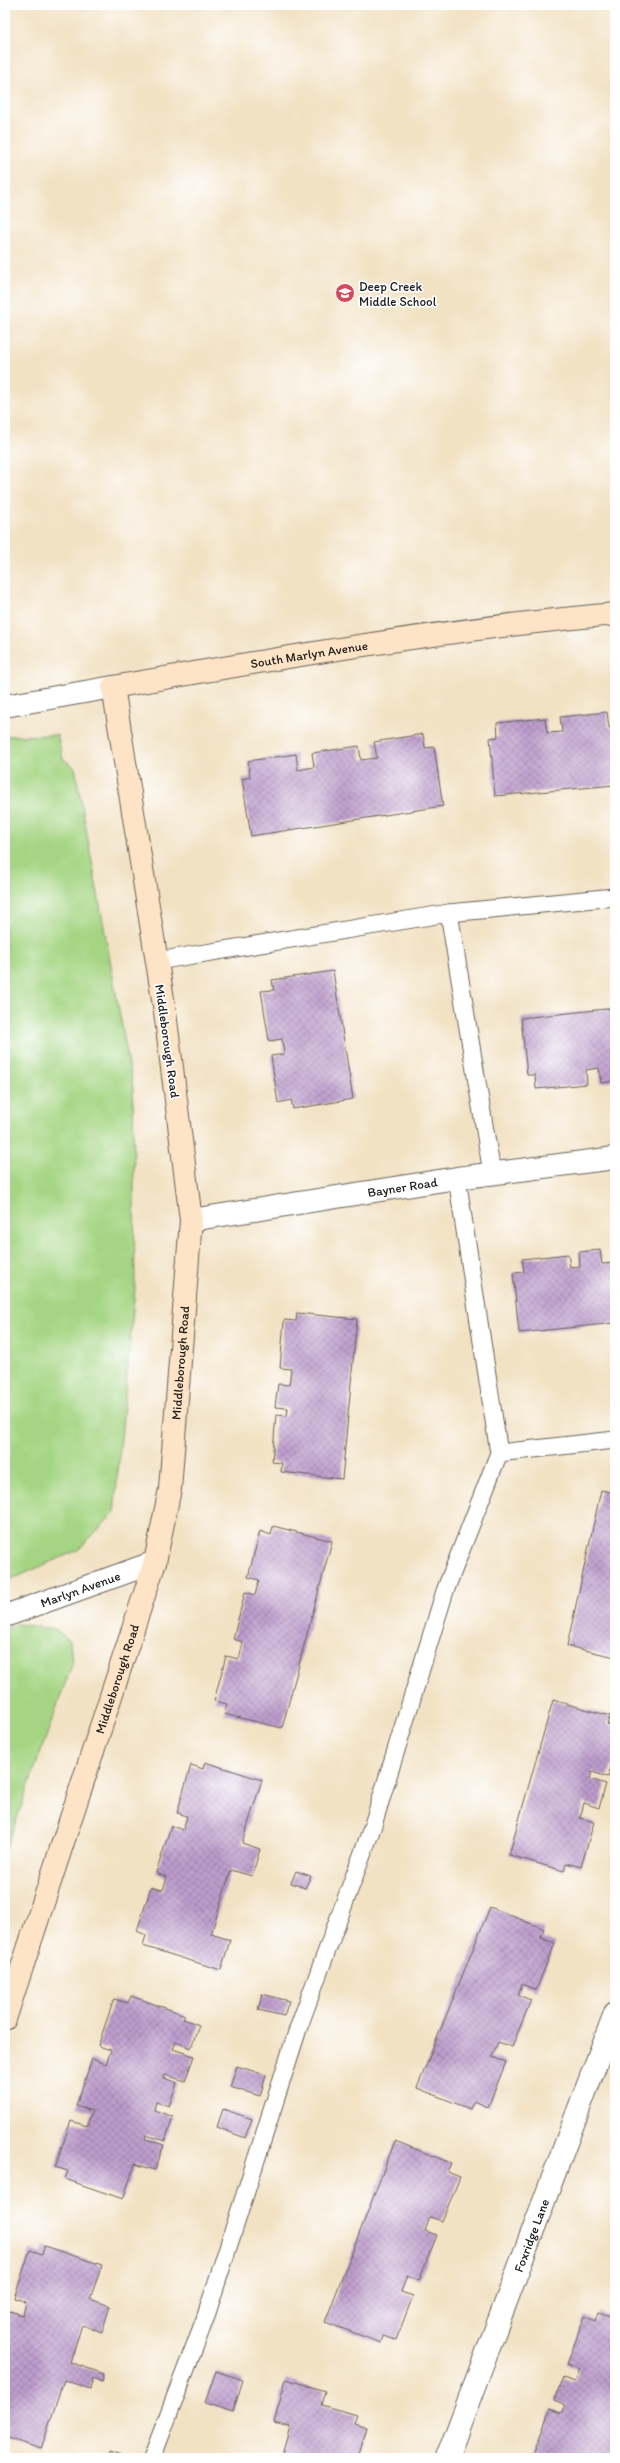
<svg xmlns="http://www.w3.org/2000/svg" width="620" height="2463" font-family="Itim,sans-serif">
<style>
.grass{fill:#a5d583;stroke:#607850}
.building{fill:url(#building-cross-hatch)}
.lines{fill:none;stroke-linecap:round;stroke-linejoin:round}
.lane-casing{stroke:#676157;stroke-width:19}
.street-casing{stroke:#676157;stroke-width:24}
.secondary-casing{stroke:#676157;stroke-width:24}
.lane{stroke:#fff;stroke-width:17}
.street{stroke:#fff;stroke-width:22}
.secondary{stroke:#fee4c6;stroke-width:22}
.labels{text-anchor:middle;stroke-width:3.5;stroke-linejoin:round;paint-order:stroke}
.poi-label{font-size:13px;fill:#1c1c1c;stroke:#fff;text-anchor:start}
.street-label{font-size:13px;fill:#1c1c1c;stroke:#fff}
</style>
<defs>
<pattern id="building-cross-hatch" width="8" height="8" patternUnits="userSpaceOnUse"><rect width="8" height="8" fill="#bd9dcc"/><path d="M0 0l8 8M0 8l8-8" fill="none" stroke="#997fa5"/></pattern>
</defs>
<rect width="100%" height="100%" fill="#fff"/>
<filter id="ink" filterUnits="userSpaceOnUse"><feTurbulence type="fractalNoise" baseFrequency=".025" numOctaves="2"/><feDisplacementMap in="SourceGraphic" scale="8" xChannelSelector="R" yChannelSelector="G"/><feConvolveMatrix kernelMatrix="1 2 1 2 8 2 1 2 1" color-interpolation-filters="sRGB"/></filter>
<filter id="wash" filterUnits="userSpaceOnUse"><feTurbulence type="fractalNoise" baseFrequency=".012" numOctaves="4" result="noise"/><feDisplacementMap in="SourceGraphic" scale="16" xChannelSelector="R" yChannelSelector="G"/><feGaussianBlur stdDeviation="0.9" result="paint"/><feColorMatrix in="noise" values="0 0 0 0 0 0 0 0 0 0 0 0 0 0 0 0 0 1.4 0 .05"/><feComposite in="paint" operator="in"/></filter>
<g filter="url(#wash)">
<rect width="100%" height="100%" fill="#f2e2c4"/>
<g class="grass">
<path d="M 57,735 L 63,759 L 75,768 L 133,1087 L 135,1288 L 114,1513 L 78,1550 L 5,1582 L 5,736 Z"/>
<path d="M 17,1624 L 55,1629 L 70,1641 L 72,1664 L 5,1852 L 5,1629 Z"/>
</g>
<g id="blocks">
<g class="building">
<path d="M 607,712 L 609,728 L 615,728 L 615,785 L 495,796 L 490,738 L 498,737 L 497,723 L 545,718 L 547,733 L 562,732 L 560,717 Z"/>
<path d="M 423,734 L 425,748 L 434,747 L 443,806 L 251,836 L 242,779 L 250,777 L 248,761 L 296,754 L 298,770 L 314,767 L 312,753 L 359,746 L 361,760 L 377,758 L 374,742 Z"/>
<path d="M 333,971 L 353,1099 L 293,1109 L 291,1100 L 278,1103 L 271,1056 L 284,1054 L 282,1039 L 269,1041 L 261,991 L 274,990 L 272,980 Z"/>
<path d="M 615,1008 L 615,1081 L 601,1083 L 599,1068 L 586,1070 L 587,1084 L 536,1089 L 535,1075 L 527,1075 L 521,1018 Z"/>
<path d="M 600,1250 L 602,1264 L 615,1263 L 615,1323 L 519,1333 L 513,1273 L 524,1272 L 522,1259 L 568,1254 L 570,1267 L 580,1266 L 579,1252 Z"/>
<path d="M 297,1313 L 357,1319 L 342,1479 L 281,1472 L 282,1463 L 272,1462 L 276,1415 L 287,1416 L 288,1408 L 275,1407 L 278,1384 L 289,1385 L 291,1369 L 280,1368 L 284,1320 L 296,1321 Z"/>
<path d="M 601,1490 L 615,1493 L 615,1657 L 567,1646 Z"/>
<path d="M 273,1526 L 332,1541 L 282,1728 L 224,1714 L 227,1704 L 214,1701 L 226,1656 L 239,1659 L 243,1642 L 233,1639 L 245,1592 L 255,1595 L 259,1580 L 248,1577 L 260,1531 L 271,1535 Z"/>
<path d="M 553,1700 L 610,1716 L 607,1724 L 615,1726 L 615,1754 L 608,1777 L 592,1772 L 590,1779 L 606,1784 L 599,1808 L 584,1803 L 580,1818 L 594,1822 L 581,1867 L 566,1863 L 564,1871 L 509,1855 Z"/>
<path d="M 205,1762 L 262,1780 L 242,1843 L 260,1849 L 252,1876 L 231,1870 L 211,1934 L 230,1940 L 221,1970 L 143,1946 L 146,1935 L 137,1931 L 151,1887 L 163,1890 L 167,1877 L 156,1873 L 171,1826 L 183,1830 L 187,1816 L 177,1813 L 191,1765 L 203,1769 Z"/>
<path d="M 296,1871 L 311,1876 L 305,1888 L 291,1883 Z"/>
<path d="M 490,1907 L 544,1929 L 541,1938 L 555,1943 L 536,1990 L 522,1984 L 518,1995 L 531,2000 L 512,2047 L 498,2042 L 492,2057 L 506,2062 L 488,2107 L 474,2101 L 470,2109 L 417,2088 Z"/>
<path d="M 262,1994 L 289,2001 L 284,2016 L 258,2010 Z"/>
<path d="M 131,1996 L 185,2015 L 183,2019 L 199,2025 L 191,2048 L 176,2042 L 173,2049 L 194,2056 L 185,2081 L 165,2075 L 164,2078 L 177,2083 L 169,2106 L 156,2102 L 154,2110 L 173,2117 L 165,2141 L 146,2135 L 145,2139 L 164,2145 L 155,2170 L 135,2164 L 123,2199 L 65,2179 L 68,2171 L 55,2167 L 71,2121 L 87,2126 L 92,2111 L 76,2106 L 92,2059 L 106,2064 L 111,2050 L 98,2046 L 114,1999 L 128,2003 Z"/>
<path d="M 237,2066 L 266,2075 L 260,2096 L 230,2087 Z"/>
<path d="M 223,2109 L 252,2119 L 245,2138 L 217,2127 Z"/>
<path d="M 395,2141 L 451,2163 L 447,2172 L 460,2177 L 442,2221 L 430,2217 L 425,2231 L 437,2235 L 419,2281 L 407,2276 L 401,2292 L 413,2296 L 396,2340 L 383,2336 L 381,2343 L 325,2322 Z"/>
<path d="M 44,2246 L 102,2265 L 90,2299 L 110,2306 L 102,2332 L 82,2325 L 70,2362 L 104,2374 L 102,2382 L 93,2378 L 90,2389 L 64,2380 L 41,2449 L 5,2437 L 5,2325 L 10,2311 L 23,2315 L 26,2302 L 14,2298 L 30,2250 L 42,2254 Z"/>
<path d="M 599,2312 L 615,2318 L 615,2443 L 611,2455 L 615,2458 L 544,2458 L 534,2454 L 551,2409 L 562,2413 L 566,2405 L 554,2400 L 563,2378 L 575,2382 L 580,2369 L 567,2364 L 585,2316 L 596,2321 Z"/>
<path d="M 216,2371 L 243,2380 L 233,2412 L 205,2403 Z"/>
<path d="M 286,2379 L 325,2391 L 321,2405 L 357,2415 L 354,2423 L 367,2427 L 358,2458 L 281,2458 L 290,2427 L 274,2423 Z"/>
<path d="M 109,2452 L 127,2458 L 108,2458 Z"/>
</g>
</g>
</g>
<g filter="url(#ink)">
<use href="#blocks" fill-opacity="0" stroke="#676157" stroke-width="1"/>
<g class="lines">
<defs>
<g id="lane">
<path d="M 449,913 L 492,1173"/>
<path d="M 157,961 L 449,913 L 615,897"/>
<path d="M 457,1178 L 499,1453"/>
<path d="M 152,2458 L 205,2319 L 298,2029 L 372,1828 L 445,1591 L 499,1453 L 615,1440"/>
</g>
<g id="street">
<path d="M 5,706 L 113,687"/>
<path id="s1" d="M 191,1220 L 457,1178 L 615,1158"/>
<path id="s2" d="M 5,1616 L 155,1562"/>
<path id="s3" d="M 447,2458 L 615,2013"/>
</g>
<g id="secondary">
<path id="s4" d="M 5,2019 L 155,1562 L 170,1489 L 191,1220 L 165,1012 L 113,687 C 279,658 446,629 615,614"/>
</g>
</defs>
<use href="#lane" class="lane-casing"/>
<use href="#street" class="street-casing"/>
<use href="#secondary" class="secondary-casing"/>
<use href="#lane" class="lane"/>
<use href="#street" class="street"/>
<use href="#secondary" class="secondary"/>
</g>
</g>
<defs>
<symbol id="school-disc" viewBox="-11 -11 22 22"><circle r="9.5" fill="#d1495b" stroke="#fff"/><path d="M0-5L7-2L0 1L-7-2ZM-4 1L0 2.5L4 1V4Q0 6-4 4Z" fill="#fff"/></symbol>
</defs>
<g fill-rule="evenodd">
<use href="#school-disc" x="334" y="282" width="22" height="22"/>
</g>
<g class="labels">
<g class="poi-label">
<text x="359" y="291">Deep Creek<tspan x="359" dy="15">Middle School</tspan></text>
</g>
<g class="street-label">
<text dy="5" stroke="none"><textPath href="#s4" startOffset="1563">South Marlyn Avenue</textPath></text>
<text transform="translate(168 1041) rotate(82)" y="5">Middleborough Road</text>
<text dy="5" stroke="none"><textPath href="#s1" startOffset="214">Bayner Road</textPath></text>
<text dy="5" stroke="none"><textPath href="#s4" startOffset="682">Middleborough Road</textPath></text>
<text dy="5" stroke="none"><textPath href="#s2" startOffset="80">Marlyn Avenue</textPath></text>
<text dy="5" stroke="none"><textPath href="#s4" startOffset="358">Middleborough Road</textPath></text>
<text dy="5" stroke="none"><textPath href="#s3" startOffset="238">Foxridge Lane</textPath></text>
</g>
</g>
<rect width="620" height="2463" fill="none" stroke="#fff" stroke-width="20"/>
</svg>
